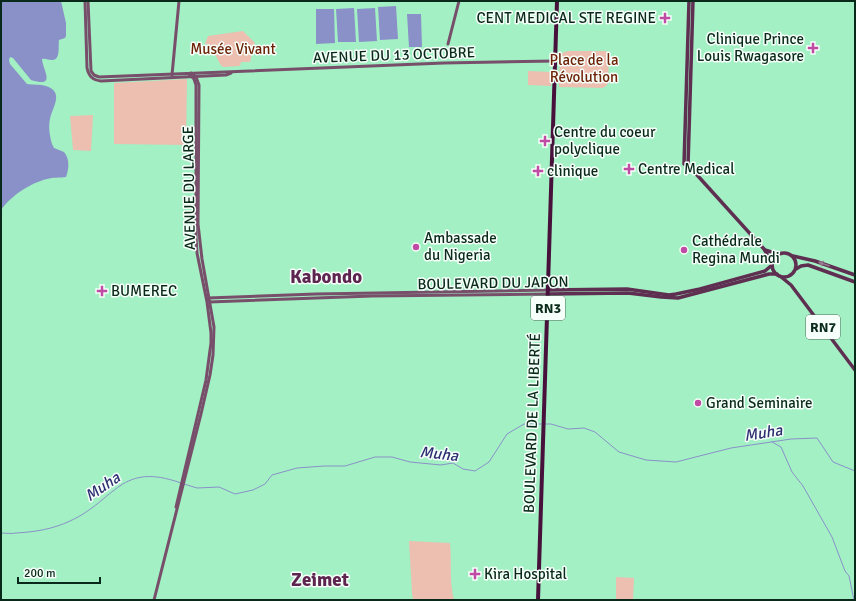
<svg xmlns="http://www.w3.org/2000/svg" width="856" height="601" font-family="Signika,sans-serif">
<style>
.green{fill:#ecbfb1}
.water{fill:#8a91c9}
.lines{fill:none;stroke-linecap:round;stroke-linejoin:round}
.stream{stroke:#8a91c9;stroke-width:1}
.secondary{stroke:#784f6b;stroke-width:3}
.primary{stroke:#5f2f52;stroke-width:3.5}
.highway{stroke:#48113c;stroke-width:4}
.oneway{fill:#94788d}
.poi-dot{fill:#c04ba4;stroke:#f7fffa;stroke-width:1.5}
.labels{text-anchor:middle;stroke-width:3;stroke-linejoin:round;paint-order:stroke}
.shield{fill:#f7fffa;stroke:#506a5d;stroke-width:1}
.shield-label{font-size:14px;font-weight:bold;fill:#092a1a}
.poi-label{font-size:15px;fill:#092a1a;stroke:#f7fffa;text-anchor:start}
.park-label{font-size:15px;fill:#6e2307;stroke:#f7fffa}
.street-label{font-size:15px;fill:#092a1a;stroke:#f7fffa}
.water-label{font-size:16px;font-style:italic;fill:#2e2f72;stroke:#f7fffa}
.district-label{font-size:19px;font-weight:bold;fill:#5e2550;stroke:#f7fffa}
</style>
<rect width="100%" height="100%" fill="#a2f0c3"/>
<g class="green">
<path d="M 243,31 L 255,43 L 250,62 L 241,62 L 240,66 L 223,67 C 218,63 218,57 213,52 L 208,52 L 207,44 L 205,44 L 208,36 Z"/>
<path d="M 568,51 L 606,51 L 609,56 L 608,84 L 603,88 L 559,87 L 560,56 L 562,53 Z"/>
<path d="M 528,71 L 551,72 L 551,86 L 528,85 Z"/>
<path d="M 187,79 L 186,145 L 114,144 L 114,83 Z"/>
<path d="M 93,115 L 91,151 L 73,150 L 70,116 Z"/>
<path d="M 409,541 L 450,543 C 452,562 449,581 454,600 L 413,600 L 412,593 Z"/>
<path d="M 616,577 L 634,578 L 633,600 L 616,600 Z"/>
</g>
<g class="water">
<path d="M 1,1 L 61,1 L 66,23 L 66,36 L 65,38 L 59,40 C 58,46 61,60 52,60 C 48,60 46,58 42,59 C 43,71 57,88 31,80 L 13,58 L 10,57 L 9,60 L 10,64 L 27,84 C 33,85 40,84 46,86 C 65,92 52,108 50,119 C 48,127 50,137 52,144 L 54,148 L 64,152 C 70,159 69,169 66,177 C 60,178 53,177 47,179 C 30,183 11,196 1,210 Z"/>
<path d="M 396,6 L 398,39 L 380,40 L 378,7 Z"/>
<path d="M 354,8 L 356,42 L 338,42 L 336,9 Z"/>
<path d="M 375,8 L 377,41 L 359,42 L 357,9 Z"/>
<path d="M 316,9 L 334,9 L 335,43 L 316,44 Z"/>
<path d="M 407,14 L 421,14 L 422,47 L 409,47 Z"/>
</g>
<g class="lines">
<g class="stream">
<path d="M 544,424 L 551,424 L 568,429 L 584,428 L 595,432 L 619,452 L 646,460 L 676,462 L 731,448 L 791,439 L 817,438 L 833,462 L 855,471"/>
<path d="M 772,442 L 781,447 L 792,472 L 803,486 L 832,537 L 845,571 L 849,576 L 854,600"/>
<path d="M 184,484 L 197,488 L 219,487 L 235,494 L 253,490 L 265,484 L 272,475 L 297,468 L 324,466 L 345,466 L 375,457 L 392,457 L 410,462 L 441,465 L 453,463 L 463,469 L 475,471 L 489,462 L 507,434 L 524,424 L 541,424"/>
<path d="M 1,533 C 6,533 11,534 16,533 C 35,532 53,529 70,521 C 116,500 120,461 181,483"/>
</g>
<g class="secondary">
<path d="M 85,1 L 87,68 C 89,77 93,80 101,81 L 226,75 L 231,73"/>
<path d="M 88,1 L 91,71 L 94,75 L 99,77 L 444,63 L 555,61"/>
<path d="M 448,44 L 459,1"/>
<path d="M 172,75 L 179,1"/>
<path d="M 208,298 L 316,294 L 548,290"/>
<path d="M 209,302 L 372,296 L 548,294"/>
<path d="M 176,507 L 206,380 L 211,343 L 211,333 L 207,302 L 197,253 L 196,236 L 196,85 L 194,79 L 189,74"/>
<path d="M 154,600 L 201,414 L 210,375 L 213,355 L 214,327 L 202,259 L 198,224 L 199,85 L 196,77 L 191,73"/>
</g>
<g class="primary">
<path d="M 688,165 L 684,164 L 689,1"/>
<path d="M 688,165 L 693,1"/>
<path d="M 688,165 L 764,249 L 772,263"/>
<path d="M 765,250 L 778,254"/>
<circle cx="784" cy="265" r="12"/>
<path d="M 793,256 L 815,261 L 855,275"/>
<path d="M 796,269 L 801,266 L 808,265 L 855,282"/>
<path d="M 780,276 L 791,285 L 855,370"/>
<path d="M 548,290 L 627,289 L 669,295 L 676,294 L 700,289 L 765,271 L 772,265"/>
<path d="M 548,294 L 628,293 L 661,297 L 678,298 L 769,274 L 777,274"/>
</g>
<path class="highway" d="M 538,600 L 557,1"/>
</g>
<defs><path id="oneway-solid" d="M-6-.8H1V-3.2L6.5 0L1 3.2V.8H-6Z"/></defs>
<use class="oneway" href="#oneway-solid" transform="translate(824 264) rotate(-160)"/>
<g class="poi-dot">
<path d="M663 12h4v4h4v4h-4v4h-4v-4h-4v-4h4z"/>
<path d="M811 42h4v4h4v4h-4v4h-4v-4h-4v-4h4z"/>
<path d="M543 135h4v4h4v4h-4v4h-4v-4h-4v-4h4z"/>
<path d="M627 163h4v4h4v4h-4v4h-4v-4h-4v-4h4z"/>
<path d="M536 165h4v4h4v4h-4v4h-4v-4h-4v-4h4z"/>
<circle cx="416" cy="247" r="4"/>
<circle cx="684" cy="250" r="4"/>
<path d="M100 285h4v4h4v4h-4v4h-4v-4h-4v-4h4z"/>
<circle cx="698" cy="403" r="4"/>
<path d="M473 568h4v4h4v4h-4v4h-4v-4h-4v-4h4z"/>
</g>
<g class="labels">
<g class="shield">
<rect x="531" y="296" width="34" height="24" rx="3"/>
<rect x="806" y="315" width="34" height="24" rx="3"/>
</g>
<g class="shield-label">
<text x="548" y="313">RN3</text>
<text x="823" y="332">RN7</text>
</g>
<g class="poi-label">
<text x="656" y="23" text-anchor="end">CENT MEDICAL STE REGINE</text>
<text x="804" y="44" text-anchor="end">Clinique Prince<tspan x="804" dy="17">Louis Rwagasore</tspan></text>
<text x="554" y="137">Centre du coeur<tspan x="554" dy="17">polyclique</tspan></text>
<text x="638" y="174">Centre Medical</text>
<text x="547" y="176">clinique</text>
<text x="424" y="243">Ambassade<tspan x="424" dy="17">du Nigeria</tspan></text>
<text x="692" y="246">Cathédrale<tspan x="692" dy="17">Regina Mundi</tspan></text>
<text x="111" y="296">BUMEREC</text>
<text x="706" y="408">Grand Seminaire</text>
<text x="484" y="579">Kira Hospital</text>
</g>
<g class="park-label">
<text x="233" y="54">Musée Vivant</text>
<text x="584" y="65">Place de la<tspan x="584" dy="17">Révolution</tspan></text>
</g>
<g class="street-label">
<text transform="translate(394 55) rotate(-2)" y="5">AVENUE DU 13 OCTOBRE</text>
<text transform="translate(189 188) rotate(-91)" y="5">AVENUE DU LARGE</text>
<text transform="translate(493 283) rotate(-1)" y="5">BOULEVARD DU JAPON</text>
<text transform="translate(532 423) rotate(-88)" y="5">BOULEVARD DE LA LIBERTÉ</text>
</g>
<g class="water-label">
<text transform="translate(763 432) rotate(-9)" y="6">Muha</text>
<text transform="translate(439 453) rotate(6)" y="6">Muha</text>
<text transform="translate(102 486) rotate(-34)" y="6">Muha</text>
</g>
<g class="district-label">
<text x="326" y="283">Kabondo</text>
<text x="320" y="586">Zeimet</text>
</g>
</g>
<rect width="856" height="601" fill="none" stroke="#092a1a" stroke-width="4"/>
<path d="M18 577v6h82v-6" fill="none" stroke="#092a1a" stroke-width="2"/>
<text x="24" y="577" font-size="12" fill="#092a1a" stroke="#f7fffa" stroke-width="3" paint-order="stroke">200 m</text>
</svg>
